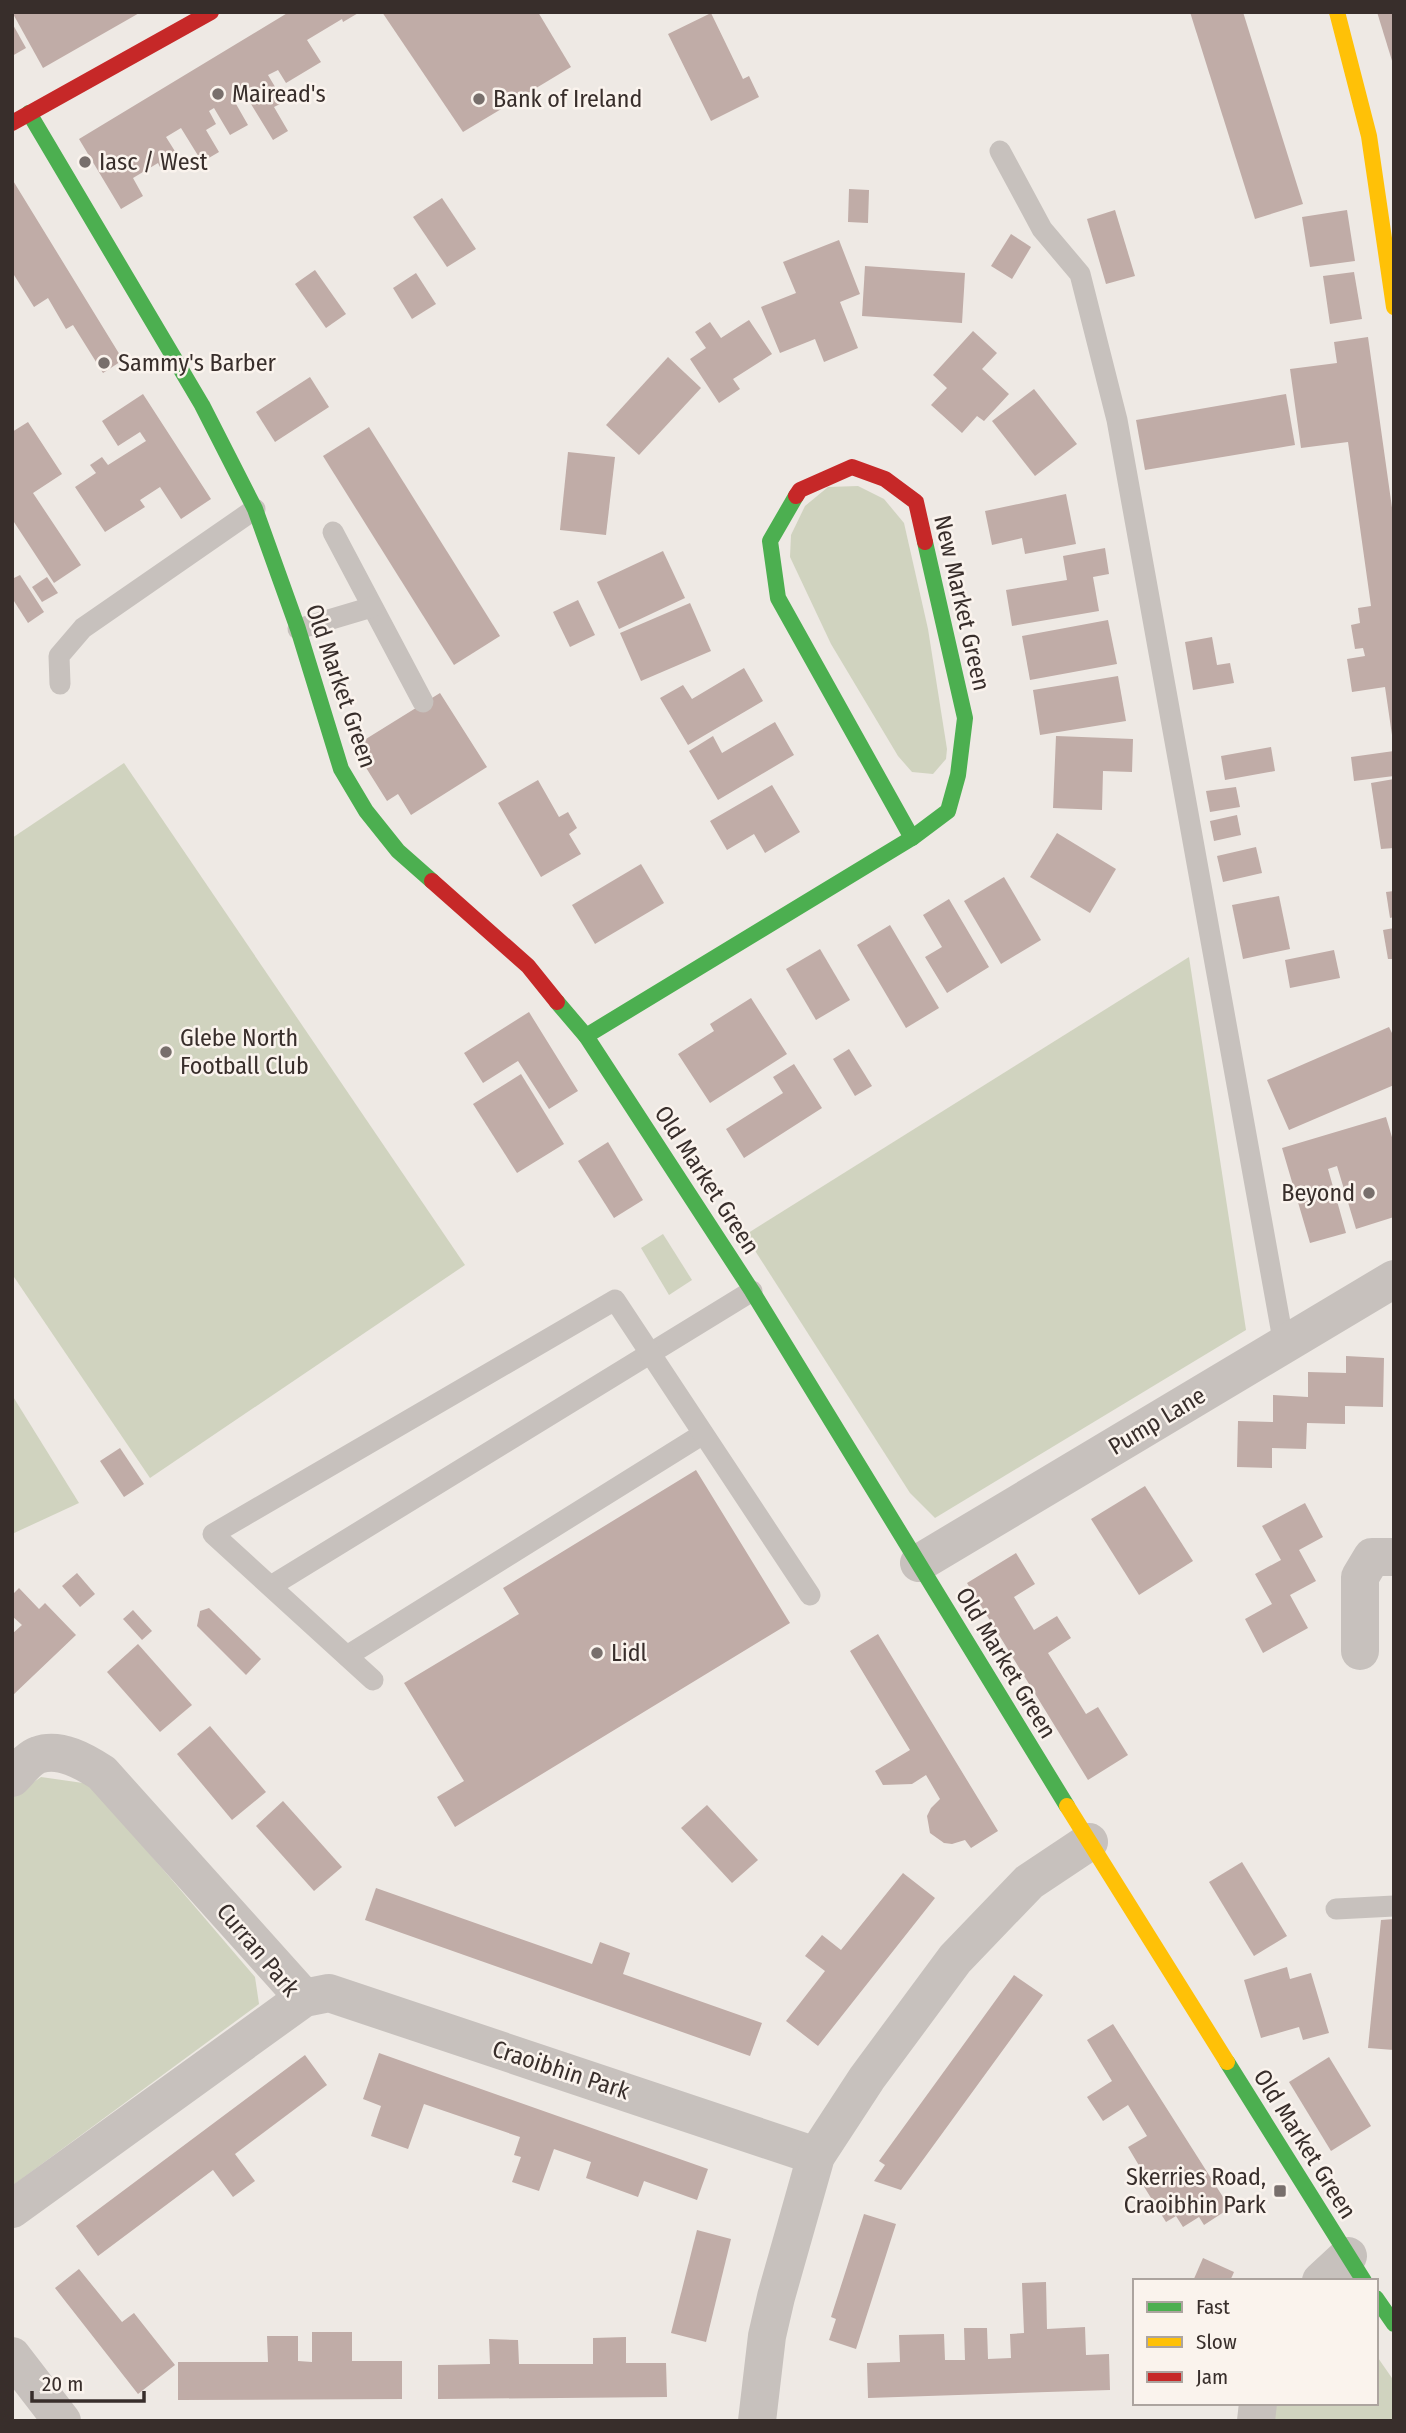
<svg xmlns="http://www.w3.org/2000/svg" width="1406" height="2433" font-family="'Fira Sans Condensed',sans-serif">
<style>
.green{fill:#d0d3bf}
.building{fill:#c0aca7}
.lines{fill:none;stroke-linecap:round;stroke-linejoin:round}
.lane{stroke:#c7c1bd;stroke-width:21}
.street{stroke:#c7c1bd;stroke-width:38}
.fast{stroke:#4caf50;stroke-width:16}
.slow{stroke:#ffc107;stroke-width:16}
.jam{stroke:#c62828;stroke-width:16}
.poi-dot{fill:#786f6c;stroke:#faf3ed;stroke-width:2.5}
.labels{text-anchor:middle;stroke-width:5;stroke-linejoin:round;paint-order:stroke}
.poi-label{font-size:24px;fill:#382e2b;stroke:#faf3ed;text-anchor:start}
.street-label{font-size:24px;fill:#382e2b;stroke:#faf3ed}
</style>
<rect width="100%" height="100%" fill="#eee9e4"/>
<g class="green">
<path d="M 858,486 L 884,499 L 904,523 L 928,629 L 947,749 L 946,759 L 933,774 L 912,772 L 898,756 L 831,644 L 790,557 L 791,535 L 805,506 L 828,487 Z"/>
<path d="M 124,763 L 465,1265 L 150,1478 L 12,1274 L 12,838 Z"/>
<path d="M 1189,957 L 1246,1330 L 935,1518 L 910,1493 L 745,1235 Z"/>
<path d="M 663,1234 L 692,1280 L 669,1295 L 641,1248 Z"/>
<path d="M 12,1395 L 79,1503 L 12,1534 Z"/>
<path d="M 41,1777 L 90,1784 L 255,1977 L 259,2004 L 12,2186 L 12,1797 Z"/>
<path d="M 1376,2355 L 1394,2381 L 1394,2421 L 1272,2421 L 1274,2403 L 1376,2403 Z"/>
</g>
<g class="building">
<path d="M 12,12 L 141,12 L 43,68 Z"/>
<path d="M 289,12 L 360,12 L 343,22 L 342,19 L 307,40 L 321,62 L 286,83 L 278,70 L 268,75 L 284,102 L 274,107 L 288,131 L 273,140 L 243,91 L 232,97 L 248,125 L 230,135 L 214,108 L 209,111 L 216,124 L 206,130 L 219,152 L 202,162 L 181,128 L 166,137 L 178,156 L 160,167 L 158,163 L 133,178 L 143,196 L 121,209 L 79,139 Z"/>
<path d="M 382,12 L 538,12 L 571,67 L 463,132 Z"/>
<path d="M 1190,12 L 1243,12 L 1303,204 L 1255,219 Z"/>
<path d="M 1377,12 L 1394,12 L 1394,64 L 1393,64 Z"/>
<path d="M 711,13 L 743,79 L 749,76 L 759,97 L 711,121 L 668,34 Z"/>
<path d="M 12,23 L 26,48 L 12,56 Z"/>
<path d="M 12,179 L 123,360 L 103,373 L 73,325 L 66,329 L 48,298 L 34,307 L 14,275 L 12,276 Z"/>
<path d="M 849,189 L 869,190 L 868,223 L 848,222 Z"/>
<path d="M 442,198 L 476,249 L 447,267 L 413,217 Z"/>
<path d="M 1115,210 L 1135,276 L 1106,284 L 1087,219 Z"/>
<path d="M 1347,210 L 1355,261 L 1310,267 L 1302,217 Z"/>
<path d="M 1011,234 L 1031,247 L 1012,279 L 991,266 Z"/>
<path d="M 839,240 L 860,294 L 840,302 L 858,348 L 824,362 L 815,339 L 780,353 L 761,307 L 796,293 L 783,262 Z"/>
<path d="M 865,266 L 965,273 L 962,323 L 862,316 Z"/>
<path d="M 315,270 L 346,314 L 326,328 L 295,284 Z"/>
<path d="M 1354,272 L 1362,319 L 1330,324 L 1323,276 Z"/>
<path d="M 416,273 L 436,304 L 412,319 L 393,288 Z"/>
<path d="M 749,320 L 772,354 L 733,379 L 740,389 L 719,403 L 690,359 L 706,348 L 695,332 L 710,322 L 721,338 Z"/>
<path d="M 973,331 L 997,353 L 982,369 L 1009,394 L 984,421 L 977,416 L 962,433 L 931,405 L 947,388 L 933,375 Z"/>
<path d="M 1368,337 L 1394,522 L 1392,735 L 1385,687 L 1352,692 L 1347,659 L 1365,656 L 1363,648 L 1355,649 L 1351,625 L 1360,623 L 1358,608 L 1371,606 L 1348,442 L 1301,448 L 1290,369 L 1337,363 L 1334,342 Z"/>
<path d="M 668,357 L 701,388 L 639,455 L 606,425 Z"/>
<path d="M 310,377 L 329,407 L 275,442 L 256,412 Z"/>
<path d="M 1034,389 L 1077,444 L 1035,476 L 992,421 Z"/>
<path d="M 143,394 L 211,499 L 181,519 L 160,487 L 140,500 L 145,507 L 105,532 L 75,487 L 96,473 L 90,465 L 102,457 L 108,465 L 146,441 L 140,432 L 118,446 L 102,421 Z"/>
<path d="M 1286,394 L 1295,445 L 1145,470 L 1136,420 Z"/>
<path d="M 28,422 L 62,474 L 33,493 L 81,565 L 54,583 L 12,519 L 12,432 Z"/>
<path d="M 369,427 L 500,636 L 454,665 L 323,456 Z"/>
<path d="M 568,452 L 615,457 L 606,535 L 560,530 Z"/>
<path d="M 1066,494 L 1076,544 L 1025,554 L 1022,538 L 992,545 L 985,511 Z"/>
<path d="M 1105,548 L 1109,574 L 1093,577 L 1099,611 L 1012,626 L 1006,590 L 1067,580 L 1063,556 Z"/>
<path d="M 663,551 L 685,598 L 619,629 L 597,582 Z"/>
<path d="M 20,575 L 44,612 L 28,623 L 12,598 L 12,579 Z"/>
<path d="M 47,577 L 58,593 L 42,602 L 32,587 Z"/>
<path d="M 578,600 L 595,635 L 570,647 L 553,612 Z"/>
<path d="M 690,603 L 711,651 L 641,681 L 620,633 Z"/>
<path d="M 1108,620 L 1117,664 L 1030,680 L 1022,636 Z"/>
<path d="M 1212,637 L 1217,665 L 1230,663 L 1234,683 L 1193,690 L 1185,642 Z"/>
<path d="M 744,668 L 763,701 L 688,745 L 660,698 L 683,685 L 692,699 Z"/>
<path d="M 1118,676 L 1126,721 L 1040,735 L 1033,690 Z"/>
<path d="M 440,693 L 487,767 L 411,815 L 398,794 L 387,801 L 353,747 Z"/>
<path d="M 775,722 L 794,755 L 718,800 L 689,751 L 713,736 L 722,753 Z"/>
<path d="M 1056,736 L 1133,739 L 1132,772 L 1103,771 L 1102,810 L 1053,808 Z"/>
<path d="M 1271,747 L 1275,771 L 1225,780 L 1221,756 Z"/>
<path d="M 1394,751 L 1394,776 L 1354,781 L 1351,757 Z"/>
<path d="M 1394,779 L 1394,848 L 1381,849 L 1371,783 Z"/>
<path d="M 538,780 L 559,817 L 568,812 L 577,828 L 569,834 L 581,854 L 541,877 L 498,803 Z"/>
<path d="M 772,785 L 800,832 L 765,853 L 754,834 L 727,850 L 710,821 Z"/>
<path d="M 1236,787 L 1240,807 L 1210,812 L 1206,791 Z"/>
<path d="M 1237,815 L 1241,835 L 1214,841 L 1210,821 Z"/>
<path d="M 1057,833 L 1116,869 L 1090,913 L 1030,877 Z"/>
<path d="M 1256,847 L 1262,873 L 1223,882 L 1217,856 Z"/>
<path d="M 641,864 L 664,903 L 595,944 L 572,905 Z"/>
<path d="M 1004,877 L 1041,940 L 1001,964 L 964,901 Z"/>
<path d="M 1394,891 L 1394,917 L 1390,918 L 1386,892 Z"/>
<path d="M 1279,896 L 1290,949 L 1243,959 L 1232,905 Z"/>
<path d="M 949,899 L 989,967 L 947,993 L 925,957 L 942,947 L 923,915 Z"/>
<path d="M 890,925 L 939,1008 L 906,1028 L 857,945 Z"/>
<path d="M 1394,928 L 1394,959 L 1388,959 L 1383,930 Z"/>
<path d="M 820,949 L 850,1000 L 816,1020 L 786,969 Z"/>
<path d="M 1334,950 L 1340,978 L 1290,988 L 1285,960 Z"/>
<path d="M 751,998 L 787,1054 L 710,1103 L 678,1054 L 714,1031 L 710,1024 Z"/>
<path d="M 529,1012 L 578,1091 L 549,1109 L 518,1061 L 483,1083 L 464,1053 Z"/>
<path d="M 1389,1027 L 1394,1037 L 1394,1085 L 1289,1130 L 1267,1080 Z"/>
<path d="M 849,1049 L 872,1086 L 855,1096 L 833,1059 Z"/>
<path d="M 794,1064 L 822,1108 L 744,1158 L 726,1129 L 783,1093 L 773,1077 Z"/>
<path d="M 521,1074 L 564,1144 L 517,1173 L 473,1104 Z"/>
<path d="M 1386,1117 L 1394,1144 L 1394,1217 L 1356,1229 L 1337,1166 L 1328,1169 L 1346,1233 L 1310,1243 L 1282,1148 Z"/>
<path d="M 608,1142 L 643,1200 L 614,1218 L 578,1161 Z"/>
<path d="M 1346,1356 L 1384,1358 L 1383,1407 L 1345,1406 L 1345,1424 L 1307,1423 L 1306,1449 L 1272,1448 L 1272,1468 L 1237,1467 L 1238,1421 L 1273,1422 L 1273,1395 L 1308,1397 L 1308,1372 L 1346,1373 Z"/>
<path d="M 120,1448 L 144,1484 L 124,1497 L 100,1461 Z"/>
<path d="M 696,1470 L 790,1623 L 455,1827 L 437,1797 L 464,1781 L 404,1683 L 519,1614 L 503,1588 Z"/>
<path d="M 1145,1486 L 1193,1561 L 1139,1595 L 1091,1519 Z"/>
<path d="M 1305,1503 L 1323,1537 L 1299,1550 L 1316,1581 L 1290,1595 L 1308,1628 L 1263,1653 L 1245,1619 L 1272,1604 L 1255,1574 L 1281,1560 L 1262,1526 Z"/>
<path d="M 1016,1553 L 1035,1584 L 1014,1597 L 1034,1630 L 1057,1616 L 1071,1638 L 1048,1653 L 1086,1714 L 1098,1707 L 1128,1755 L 1088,1780 L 967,1583 Z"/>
<path d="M 77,1573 L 95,1594 L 80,1607 L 62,1586 Z"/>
<path d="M 19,1588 L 39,1609 L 45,1603 L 76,1635 L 12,1696 L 12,1634 L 22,1625 L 12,1616 L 12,1595 Z"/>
<path d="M 209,1608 L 261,1659 L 246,1675 L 197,1626 L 200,1611 Z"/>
<path d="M 133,1610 L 152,1631 L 142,1640 L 123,1619 Z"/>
<path d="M 878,1634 L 998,1831 L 971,1848 L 965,1840 L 952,1844 L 944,1843 L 930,1833 L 927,1816 L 931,1808 L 940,1799 L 926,1775 L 912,1784 L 883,1785 L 875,1771 L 910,1750 L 850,1651 Z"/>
<path d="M 138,1644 L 192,1705 L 160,1732 L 107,1672 Z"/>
<path d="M 210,1726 L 266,1792 L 232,1820 L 177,1754 Z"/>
<path d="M 283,1801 L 342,1867 L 314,1891 L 256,1826 Z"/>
<path d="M 707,1805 L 758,1860 L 732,1883 L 681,1828 Z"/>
<path d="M 1242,1862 L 1287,1936 L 1254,1956 L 1209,1882 Z"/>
<path d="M 903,1873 L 935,1898 L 818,2046 L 786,2021 L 825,1971 L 805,1956 L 822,1935 L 841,1950 Z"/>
<path d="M 376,1888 L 592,1964 L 600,1942 L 630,1953 L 623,1974 L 762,2023 L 750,2056 L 365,1920 Z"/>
<path d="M 1394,1919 L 1394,2050 L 1368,2048 L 1381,1920 Z"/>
<path d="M 1287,1967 L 1290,1979 L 1311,1973 L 1329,2033 L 1303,2040 L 1299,2027 L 1261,2038 L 1244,1980 Z"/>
<path d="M 1014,1975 L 1043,1995 L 901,2190 L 874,2181 L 885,2165 L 879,2161 Z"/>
<path d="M 1113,2024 L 1230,2208 L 1204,2225 L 1199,2217 L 1183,2227 L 1176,2216 L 1166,2222 L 1138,2177 L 1144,2174 L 1128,2147 L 1147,2136 L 1128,2105 L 1103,2121 L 1087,2097 L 1112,2081 L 1087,2040 Z"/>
<path d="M 379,2053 L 708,2169 L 697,2200 L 644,2181 L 638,2197 L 586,2178 L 591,2162 L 554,2149 L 539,2191 L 512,2182 L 521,2157 L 514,2155 L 520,2137 L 424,2104 L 408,2149 L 371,2136 L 381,2106 L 363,2099 Z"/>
<path d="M 305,2055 L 327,2085 L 235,2154 L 255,2181 L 233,2197 L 213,2170 L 98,2256 L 76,2226 Z"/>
<path d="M 1329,2057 L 1371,2126 L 1331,2151 L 1289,2082 Z"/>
<path d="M 864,2214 L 896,2224 L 856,2349 L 829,2340 L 836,2319 L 831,2317 Z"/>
<path d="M 697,2230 L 731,2239 L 706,2342 L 671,2333 Z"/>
<path d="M 1203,2258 L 1234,2272 L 1230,2281 L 1193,2281 Z"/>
<path d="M 79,2269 L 122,2322 L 134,2313 L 175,2365 L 138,2394 L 55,2288 Z"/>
<path d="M 1046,2282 L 1047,2329 L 1085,2327 L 1086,2355 L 1109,2354 L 1110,2390 L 868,2398 L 867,2363 L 900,2362 L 899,2335 L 944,2334 L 945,2360 L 965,2360 L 964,2328 L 987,2328 L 988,2359 L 1011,2358 L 1010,2334 L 1024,2333 L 1022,2283 Z"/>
<path d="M 312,2332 L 352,2332 L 352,2361 L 402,2361 L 402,2399 L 178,2400 L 178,2362 L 268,2362 L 267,2336 L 298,2336 L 298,2361 L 312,2362 Z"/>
<path d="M 626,2337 L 626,2363 L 666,2363 L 667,2397 L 438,2399 L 438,2365 L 490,2364 L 489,2339 L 518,2340 L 519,2364 L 593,2364 L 593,2338 Z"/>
</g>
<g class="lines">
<g class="lane">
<path d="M 1000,151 L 1042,229 L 1080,274 L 1117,420 L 1284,1345"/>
<path d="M 333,532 L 423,702"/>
<path d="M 298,629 L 372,607"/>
<path d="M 60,684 L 59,656 L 83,628 L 255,509"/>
<path d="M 271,1586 L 752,1291"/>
<path d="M 347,1656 L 703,1434"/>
<path d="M 373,1680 L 213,1534 L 615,1300 L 810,1595"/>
<path d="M 1336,1909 L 1394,1906"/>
</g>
<g class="street">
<path d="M 919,1563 L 1394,1279"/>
<path d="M 1360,1651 L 1360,1577 L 1372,1557 L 1394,1557"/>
<path d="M 12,1778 C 19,1771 29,1758 38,1755 C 60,1747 85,1762 102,1773 L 304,1998"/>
<path d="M 12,2209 L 304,1998 L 329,1993 L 816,2156"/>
<path d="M 1321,2281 L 1348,2256"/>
<path d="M 12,2356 L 62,2421"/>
<path d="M 757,2421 L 767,2336 L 776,2297 L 816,2156 L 867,2078 L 955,1959 L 1029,1882 L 1089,1842"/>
<path d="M 1256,2421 L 1258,2403"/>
</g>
<g class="fast">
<path d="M 29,113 L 202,405 L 255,509 L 298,629 L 341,769 L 366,811 L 398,851 L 432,881"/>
<path d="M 796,496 L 770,541 L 778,598 L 912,838"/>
<path d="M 557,1002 L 586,1036 L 752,1291 L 1067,1806"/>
<path d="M 586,1036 L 912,838 L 948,811 L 958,775 L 965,718 L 925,542"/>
<path d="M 1227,2062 L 1364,2281"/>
<path d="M 1376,2298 L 1394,2324"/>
</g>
<g class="slow">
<path d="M 1337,12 L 1369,136 L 1394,307"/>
<path d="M 1067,1806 L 1227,2062"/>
</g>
<g class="jam">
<path d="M 12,123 L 211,12"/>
<path d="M 796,496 L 800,490 L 852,467 L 885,479 L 916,502 L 925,542"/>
<path d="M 432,881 L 528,966 L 557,1002"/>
</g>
</g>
<g class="poi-dot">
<circle cx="218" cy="94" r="7"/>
<circle cx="479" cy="99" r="7"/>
<circle cx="85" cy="162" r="7"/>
<circle cx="104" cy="363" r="7"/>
<circle cx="166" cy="1052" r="7"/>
<circle cx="1369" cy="1193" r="7"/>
<circle cx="597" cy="1653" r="7"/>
<rect x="1273" y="2184" width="14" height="14" rx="3.5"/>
</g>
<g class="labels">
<g class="poi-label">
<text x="232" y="102">Mairead's</text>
<text x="493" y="107">Bank of Ireland</text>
<text x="99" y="170">Iasc / West</text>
<text x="118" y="371">Sammy's Barber</text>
<text x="180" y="1046">Glebe North<tspan x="180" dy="28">Football Club</tspan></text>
<text x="1355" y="1201" text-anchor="end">Beyond</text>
<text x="611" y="1661">Lidl</text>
<text x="1266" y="2185" text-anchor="end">Skerries Road,<tspan x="1266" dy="28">Craoibhin Park</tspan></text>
</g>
<g class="street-label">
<text transform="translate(962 603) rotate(77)" y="8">New Market Green</text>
<text transform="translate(341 686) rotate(71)" y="8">Old Market Green</text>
<text transform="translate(707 1180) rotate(57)" y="8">Old Market Green</text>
<text transform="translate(1157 1421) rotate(-31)" y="8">Pump Lane</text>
<text transform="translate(1006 1663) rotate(59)" y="8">Old Market Green</text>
<text transform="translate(258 1950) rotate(50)" y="8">Curran Park</text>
<text transform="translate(561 2070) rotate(18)" y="8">Craoibhin Park</text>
<text transform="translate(1305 2144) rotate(58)" y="8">Old Market Green</text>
</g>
</g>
<rect width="1406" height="2433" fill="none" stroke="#382e2b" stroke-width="28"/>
<rect x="1133" y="2279" width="245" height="126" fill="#faf3ed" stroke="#aca49f" stroke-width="2"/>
<rect x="1147" y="2302" width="35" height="10" fill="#4caf50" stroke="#aca49f" stroke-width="2"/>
<text x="1196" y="2314" font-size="21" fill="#382e2b">Fast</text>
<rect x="1147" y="2337" width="35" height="10" fill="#ffc107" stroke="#aca49f" stroke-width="2"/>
<text x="1196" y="2349" font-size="21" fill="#382e2b">Slow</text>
<rect x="1147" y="2372" width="35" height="10" fill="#c62828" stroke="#aca49f" stroke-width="2"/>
<text x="1196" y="2384" font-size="21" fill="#382e2b">Jam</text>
<path d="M32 2391v10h112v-10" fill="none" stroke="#382e2b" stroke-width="3.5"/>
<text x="42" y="2391" font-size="21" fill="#382e2b" stroke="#faf3ed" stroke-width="5" paint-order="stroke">20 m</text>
</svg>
